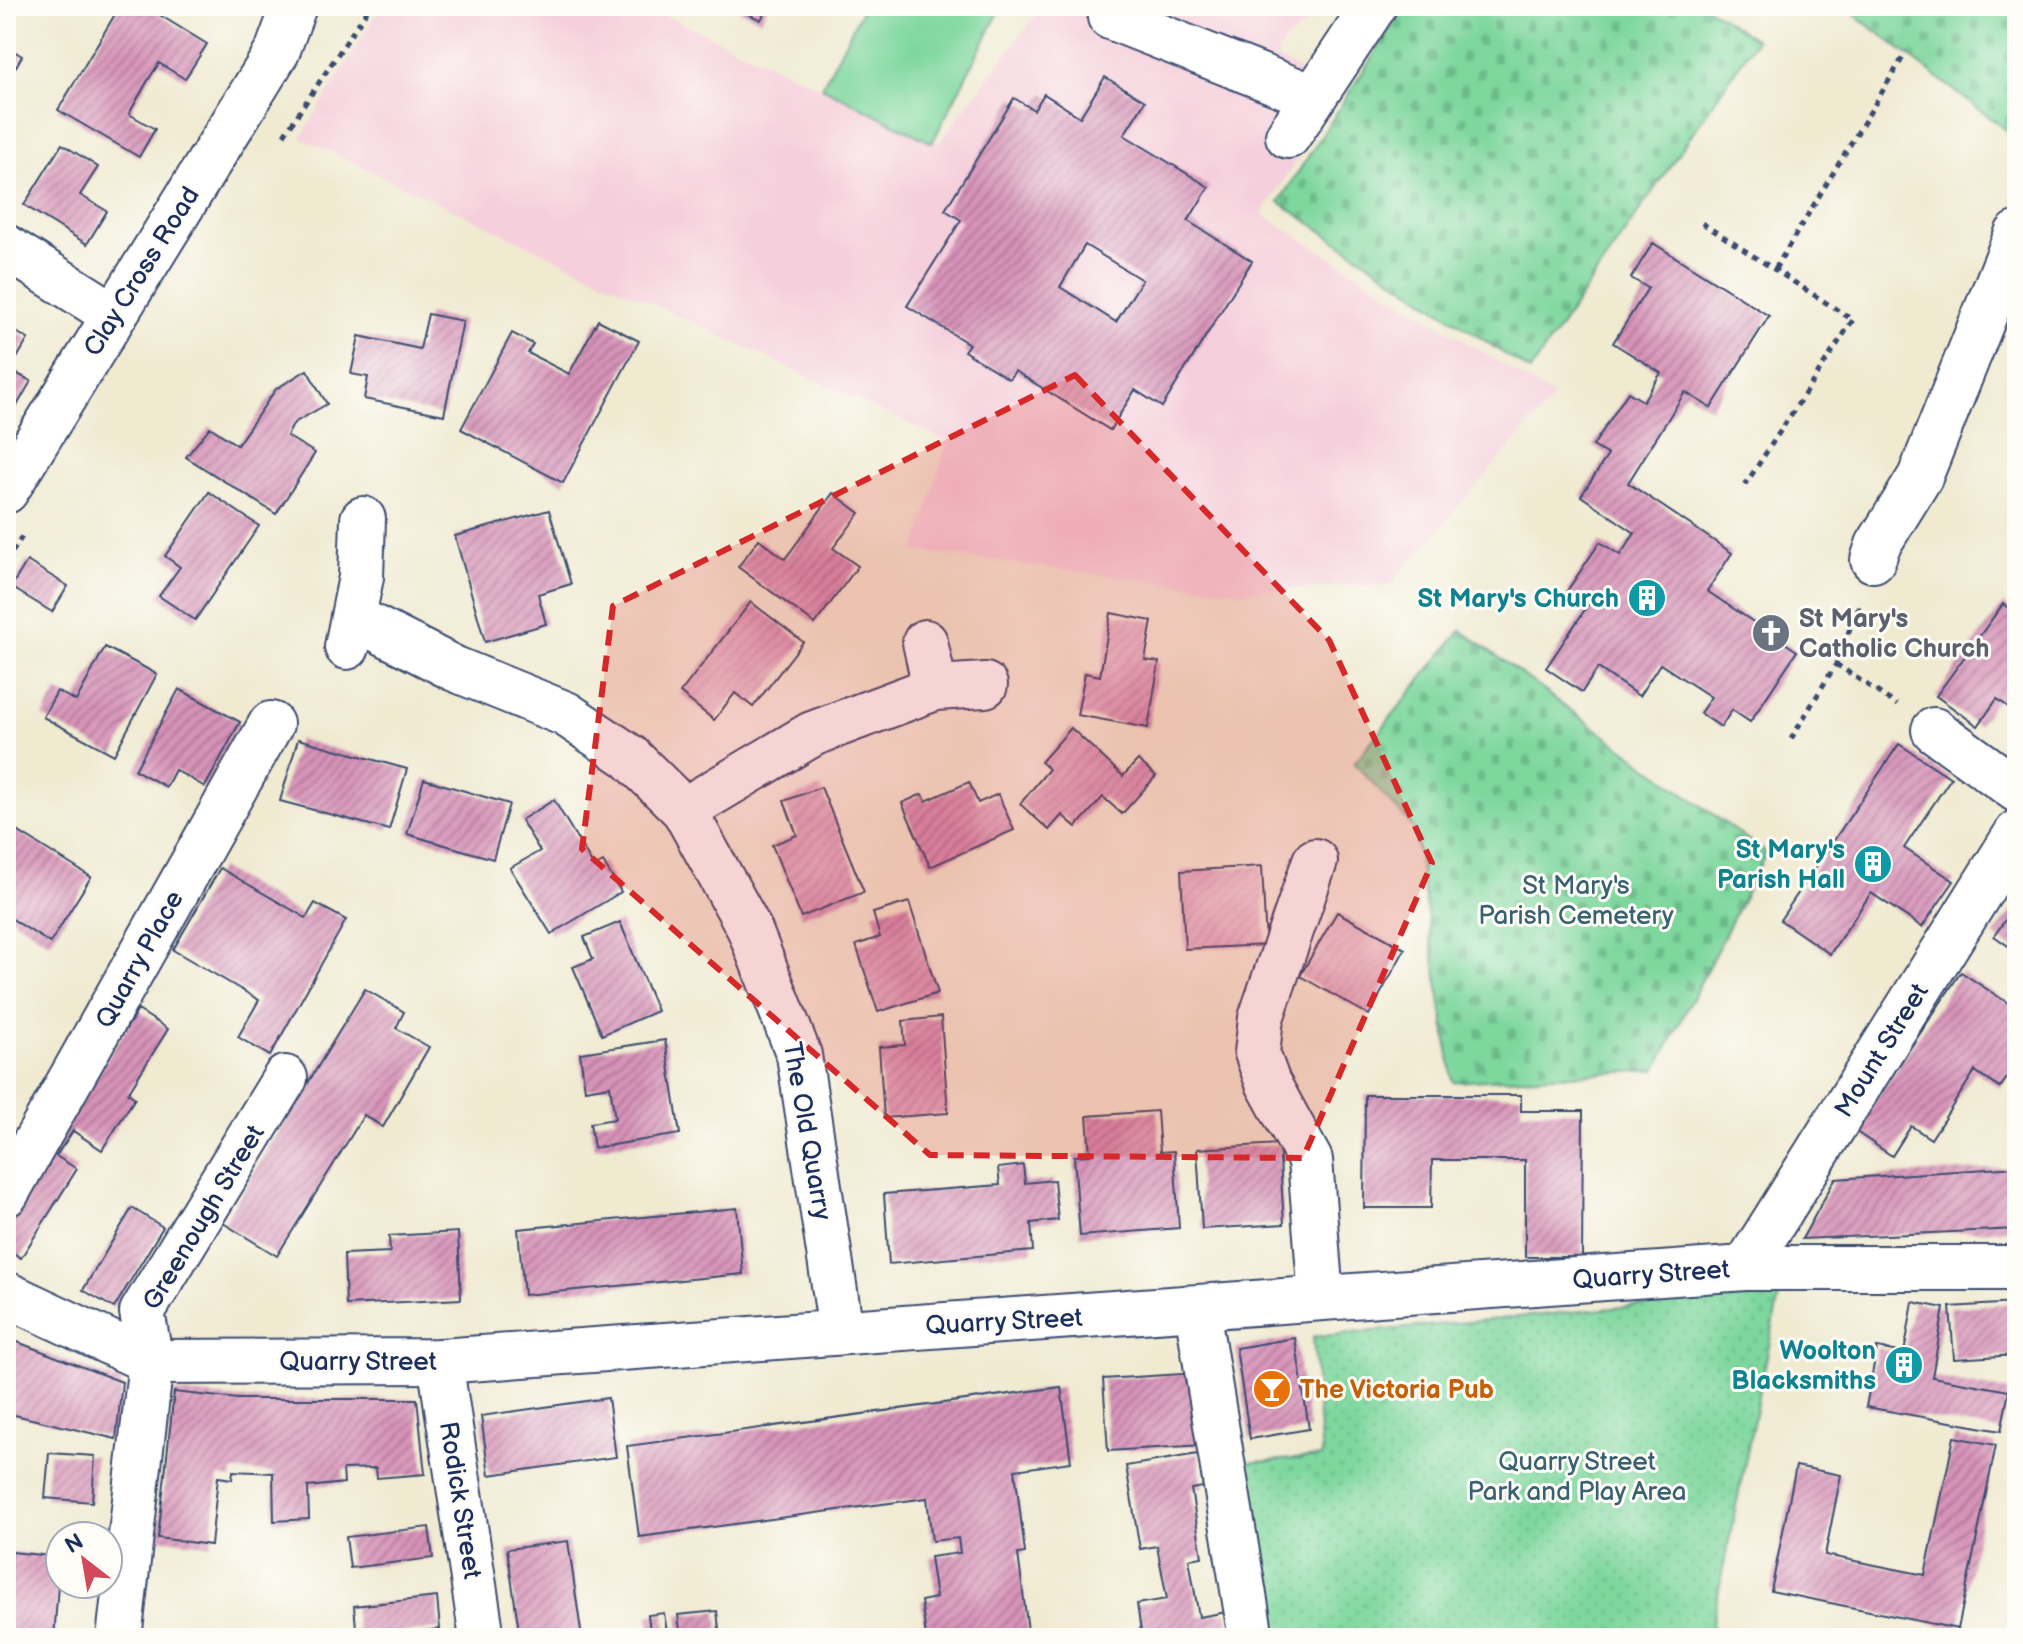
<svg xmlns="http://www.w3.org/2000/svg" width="2023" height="1644" font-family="'Balsamiq Sans',sans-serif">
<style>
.built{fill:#f5cfdb}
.grass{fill:url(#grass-dots);stroke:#4c837e;stroke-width:2}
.cemetery{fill:url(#cemetery-stones);stroke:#4c837e;stroke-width:2}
.pitch{fill:#7ed79d;stroke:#4c837e;stroke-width:2}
.building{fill:url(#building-hatch);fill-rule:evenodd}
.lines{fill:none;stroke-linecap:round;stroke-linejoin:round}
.minor-casing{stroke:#3b4b6f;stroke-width:48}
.path{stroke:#3b4b6f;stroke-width:5;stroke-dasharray:6 6;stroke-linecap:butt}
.minor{stroke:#fff;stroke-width:44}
.marked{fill:#d62828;fill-opacity:0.2;stroke:#d62828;stroke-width:6;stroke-dasharray:16 10;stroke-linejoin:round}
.labels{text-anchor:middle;stroke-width:6;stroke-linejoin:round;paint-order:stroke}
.street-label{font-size:26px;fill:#1b2f5e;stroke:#fdfcf7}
.culture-label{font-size:26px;font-weight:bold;fill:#0d838f;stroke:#fdfcf7;text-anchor:end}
.worship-label{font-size:26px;font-weight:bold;fill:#5b616d;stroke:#fdfcf7;text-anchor:start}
.park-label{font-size:26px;fill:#396171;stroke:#fdfcf7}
.food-label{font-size:26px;font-weight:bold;fill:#c56008;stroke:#fdfcf7;text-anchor:start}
</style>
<defs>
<pattern id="grass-dots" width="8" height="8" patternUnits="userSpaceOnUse" patternTransform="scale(2)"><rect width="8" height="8" fill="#7ed79d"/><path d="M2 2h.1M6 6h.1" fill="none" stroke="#6cb98a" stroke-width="1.8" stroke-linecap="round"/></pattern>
<pattern id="cemetery-stones" width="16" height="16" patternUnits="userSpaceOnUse" patternTransform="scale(2)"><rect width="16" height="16" fill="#7ed79d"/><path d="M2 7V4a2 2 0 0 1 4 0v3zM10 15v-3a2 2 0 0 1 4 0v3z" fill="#6cb98a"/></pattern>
<pattern id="building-hatch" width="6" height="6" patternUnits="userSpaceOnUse" patternTransform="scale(2)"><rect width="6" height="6" fill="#d793b7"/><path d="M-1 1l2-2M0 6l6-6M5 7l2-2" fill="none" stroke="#ae7898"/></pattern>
</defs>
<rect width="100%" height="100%" fill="#fdfcf7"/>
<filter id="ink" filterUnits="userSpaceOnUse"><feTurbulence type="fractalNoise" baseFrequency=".0125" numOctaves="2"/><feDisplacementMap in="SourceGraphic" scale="16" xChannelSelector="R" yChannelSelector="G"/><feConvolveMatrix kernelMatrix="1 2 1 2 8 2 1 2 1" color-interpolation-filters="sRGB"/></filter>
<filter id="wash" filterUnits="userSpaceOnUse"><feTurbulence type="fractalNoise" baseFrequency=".006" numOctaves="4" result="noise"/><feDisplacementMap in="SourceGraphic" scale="32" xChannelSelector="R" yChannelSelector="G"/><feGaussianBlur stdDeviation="1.8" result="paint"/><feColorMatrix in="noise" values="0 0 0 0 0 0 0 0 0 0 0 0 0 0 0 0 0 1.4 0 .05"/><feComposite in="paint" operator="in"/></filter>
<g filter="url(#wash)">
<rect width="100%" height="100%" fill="#f0ead1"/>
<path class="built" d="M 381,6 L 646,6 L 939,143 L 1043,6 L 1182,6 L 1206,19 L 1213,6 L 1328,6 L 1284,42 L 1277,53 L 1278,59 L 1303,72 L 1395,6 L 1262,214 L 1554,397 L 1391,584 L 1242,592 L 915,551 L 947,442 L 301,138 Z"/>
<path class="grass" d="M 1780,1292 L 1709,1638 L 1275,1638 L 1243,1463 L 1322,1457 L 1313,1337 Z"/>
<g class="cemetery">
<path d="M 1405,6 L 1705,6 L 1756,40 L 1530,371 L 1279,202 Z"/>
<path d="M 1843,6 L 2017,6 L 2017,138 Z"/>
<path d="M 1461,630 L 1766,853 L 1656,1070 L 1453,1082 L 1414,828 L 1354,763 Z"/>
</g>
<path class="pitch" d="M 864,6 L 1002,6 L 932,143 L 822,87 Z"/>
<g id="blocks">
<g class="building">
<path d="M 120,6 L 145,6 L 207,44 L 185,79 L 159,63 L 147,82 L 129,114 L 155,129 L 139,157 L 58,110 Z"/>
<path d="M 731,6 L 768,6 L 761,20 Z"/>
<path d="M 6,46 L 22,56 L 6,84 Z"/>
<path d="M 1105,77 L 1145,101 L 1124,135 L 1209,187 L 1188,221 L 1252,261 L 1162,407 L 1135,390 L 1110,430 L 1015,371 L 1009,379 L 964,351 L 969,344 L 907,306 L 961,220 L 945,210 L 1014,98 L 1034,110 L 1044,94 L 1080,117 ZM 1085,245 L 1142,280 L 1116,322 L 1060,287 Z"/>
<path d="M 62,144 L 98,167 L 80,195 L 107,211 L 87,244 L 24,205 Z"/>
<path d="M 1653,243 L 1769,316 L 1711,408 L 1685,392 L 1628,483 L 1732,553 L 1707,591 L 1797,651 L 1750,722 L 1732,710 L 1721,727 L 1700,713 L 1711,697 L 1660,664 L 1639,696 L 1598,668 L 1582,692 L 1546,668 L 1588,605 L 1567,591 L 1600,542 L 1620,555 L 1635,533 L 1581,496 L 1608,455 L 1593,446 L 1628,392 L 1643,401 L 1661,373 L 1613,343 L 1648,288 L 1631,278 Z"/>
<path d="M 428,314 L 463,321 L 444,415 L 364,399 L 368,377 L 351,374 L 359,336 L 420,349 Z"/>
<path d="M 598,320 L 639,341 L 563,483 L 461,429 L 512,333 L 533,344 L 528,353 L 569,374 Z"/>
<path d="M 6,326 L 28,339 L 10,370 L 31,381 L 6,425 Z"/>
<path d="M 307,370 L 327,404 L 294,423 L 287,436 L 315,453 L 276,514 L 186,457 L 210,427 L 237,445 L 276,389 Z"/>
<path d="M 209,492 L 259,526 L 195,620 L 159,596 L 180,567 L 165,556 Z"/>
<path d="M 833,493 L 860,513 L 833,548 L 858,566 L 815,624 L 738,567 L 759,539 L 785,559 Z"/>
<path d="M 549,510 L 571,584 L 538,594 L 546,624 L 485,642 L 455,536 Z"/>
<path d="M 27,561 L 68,586 L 52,612 L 11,587 Z"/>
<path d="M 751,602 L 803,642 L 753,707 L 735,693 L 714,720 L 680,693 Z"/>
<path d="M 2003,604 L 2017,614 L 2017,713 L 1997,699 L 1978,726 L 1936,696 Z"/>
<path d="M 1111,613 L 1152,621 L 1145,660 L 1159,662 L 1148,728 L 1077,715 L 1085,673 L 1100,676 Z"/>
<path d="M 105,647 L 157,674 L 114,755 L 43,717 L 57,691 L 76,701 Z"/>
<path d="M 179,689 L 240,722 L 205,787 L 175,770 L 166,787 L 135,770 Z"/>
<path d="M 1071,728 L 1123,776 L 1138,760 L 1156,776 L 1122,814 L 1103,797 L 1076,827 L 1062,815 L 1049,830 L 1020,804 L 1049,769 L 1041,762 Z"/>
<path d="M 298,739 L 407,769 L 389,830 L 280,801 Z"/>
<path d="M 1899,744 L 1951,778 L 1904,848 L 1954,881 L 1922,927 L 1871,893 L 1830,954 L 1780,920 Z"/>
<path d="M 424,779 L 509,804 L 493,859 L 407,834 Z"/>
<path d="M 969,782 L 978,803 L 998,794 L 1014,830 L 930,867 L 902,803 L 922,794 L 926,801 Z"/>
<path d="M 821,787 L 864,892 L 801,917 L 772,845 L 797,835 L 784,801 Z"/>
<path d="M 554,800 L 594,867 L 603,862 L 621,892 L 551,934 L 510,868 L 540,851 L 521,820 Z"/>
<path d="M 11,827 L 91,877 L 50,943 L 6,915 L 6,834 Z"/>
<path d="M 1262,866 L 1266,945 L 1185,949 L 1181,871 Z"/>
<path d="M 220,868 L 306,918 L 315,903 L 346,920 L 270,1056 L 238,1037 L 259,1000 L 173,950 Z"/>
<path d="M 909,902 L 938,993 L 878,1012 L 856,945 L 880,937 L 873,913 Z"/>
<path d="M 2017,903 L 2017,952 L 1994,936 Z"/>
<path d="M 1337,912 L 1405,949 L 1369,1015 L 1300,976 Z"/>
<path d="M 620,922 L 657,1011 L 602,1035 L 573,967 L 593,959 L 584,937 Z"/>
<path d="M 1961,972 L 2017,1009 L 2017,1063 L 2000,1088 L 1975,1071 L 1931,1139 L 1911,1126 L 1892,1156 L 1855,1131 Z"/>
<path d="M 365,989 L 404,1012 L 396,1028 L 429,1047 L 383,1127 L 364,1115 L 277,1256 L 223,1223 Z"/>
<path d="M 138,1010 L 168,1029 L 128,1093 L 135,1098 L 102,1150 L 73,1131 L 56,1156 L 77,1169 L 21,1258 L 6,1248 L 6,1219 Z"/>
<path d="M 941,1017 L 948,1113 L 884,1118 L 879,1047 L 905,1045 L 903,1021 Z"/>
<path d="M 665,1040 L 680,1134 L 594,1148 L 590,1123 L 615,1119 L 610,1086 L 585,1090 L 580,1053 Z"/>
<path d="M 1365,1095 L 1521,1095 L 1521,1111 L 1583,1111 L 1582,1257 L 1525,1257 L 1525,1160 L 1432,1160 L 1431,1208 L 1364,1208 Z"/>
<path d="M 1157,1111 L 1160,1152 L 1174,1151 L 1179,1228 L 1080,1236 L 1074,1156 L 1090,1155 L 1087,1116 Z"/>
<path d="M 1279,1144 L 1284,1224 L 1202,1229 L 1197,1149 Z"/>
<path d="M 1023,1165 L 1025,1183 L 1054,1180 L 1058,1220 L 1031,1223 L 1033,1251 L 889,1264 L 884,1194 L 1000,1185 L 998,1168 Z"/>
<path d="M 2017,1167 L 2017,1229 L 1802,1239 L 1835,1179 Z"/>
<path d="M 132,1208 L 163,1227 L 114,1308 L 83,1290 Z"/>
<path d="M 737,1208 L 743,1274 L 524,1295 L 518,1229 Z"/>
<path d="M 458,1232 L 461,1299 L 346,1305 L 344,1254 L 390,1252 L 389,1236 Z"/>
<path d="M 1913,1302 L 1944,1308 L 1932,1377 L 2009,1391 L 2001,1431 L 1866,1407 L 1877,1348 L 1904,1353 Z"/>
<path d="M 2015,1303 L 2017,1355 L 1954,1359 L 1950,1307 Z"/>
<path d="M 7,1338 L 122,1382 L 116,1439 L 6,1413 Z"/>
<path d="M 1295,1338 L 1309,1429 L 1250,1439 L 1236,1348 Z"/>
<path d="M 1198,1373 L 1203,1445 L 1108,1451 L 1103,1379 Z"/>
<path d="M 1061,1387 L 1071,1462 L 1015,1470 L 1025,1553 L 1018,1554 L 1029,1638 L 926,1636 L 921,1601 L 936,1598 L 930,1557 L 960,1553 L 958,1538 L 932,1541 L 927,1498 L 639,1537 L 627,1446 Z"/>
<path d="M 174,1392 L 238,1399 L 417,1399 L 425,1474 L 377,1478 L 376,1468 L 343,1469 L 344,1483 L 308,1487 L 309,1519 L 274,1521 L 273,1473 L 233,1471 L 232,1479 L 218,1477 L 211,1545 L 158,1538 Z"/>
<path d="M 608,1398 L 616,1457 L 489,1475 L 481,1416 Z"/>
<path d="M 1954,1437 L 1996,1445 L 1958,1629 L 1771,1591 L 1796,1466 L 1841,1475 L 1825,1555 L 1925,1575 Z"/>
<path d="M 49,1453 L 95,1456 L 92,1502 L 45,1498 Z"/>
<path d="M 1198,1454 L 1203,1487 L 1191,1489 L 1202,1557 L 1189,1559 L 1199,1617 L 1227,1612 L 1232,1638 L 1142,1638 L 1137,1604 L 1167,1599 L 1157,1546 L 1140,1549 L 1126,1466 Z"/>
<path d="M 429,1527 L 433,1558 L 350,1568 L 346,1537 Z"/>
<path d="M 568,1541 L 582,1638 L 520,1638 L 507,1549 Z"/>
<path d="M 12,1552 L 60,1557 L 54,1638 L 6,1638 Z"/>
<path d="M 437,1597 L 440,1629 L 357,1638 L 354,1606 Z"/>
<path d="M 717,1611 L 720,1638 L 681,1638 L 678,1615 Z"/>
<path d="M 664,1613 L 668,1638 L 651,1638 L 648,1615 Z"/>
</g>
</g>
</g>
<g filter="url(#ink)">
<use href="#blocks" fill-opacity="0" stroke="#3b4b6f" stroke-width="2"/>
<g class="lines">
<defs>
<g id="minor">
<path d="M 1110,17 L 1313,97"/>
<path d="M 1288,136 L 1374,6"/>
<path d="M 6,247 L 114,315"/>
<path d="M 6,491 L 277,52 L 294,6"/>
<path d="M 1873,560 L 1878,545 L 1920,477 L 2017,234"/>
<path d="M 355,618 L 455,669 L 566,714 L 630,757 L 684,810 L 749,928 L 799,1055 L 841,1331"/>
<path d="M 925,642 L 935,688"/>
<path d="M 347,647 L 361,577 L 363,519"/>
<path d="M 1934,730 L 2017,790"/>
<path d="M 684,810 L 812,734 L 935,688 L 985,685"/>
<path d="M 1315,861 L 1261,1018 L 1257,1053 L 1268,1083 L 1310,1160 L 1321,1298"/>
<path d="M 6,1194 L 271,724"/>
<path d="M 1745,1268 L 2017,833"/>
<path d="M 6,1294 L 151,1362 L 440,1361 L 1745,1268 L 2017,1268"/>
<path d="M 1197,1309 L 1251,1638"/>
<path d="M 440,1361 L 482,1638"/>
<path d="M 119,1638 L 151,1362 L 142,1312 L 285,1078"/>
</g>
</defs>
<use href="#minor" class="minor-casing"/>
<g class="path">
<path d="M 284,135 L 370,6"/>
<path d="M 1702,223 L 1853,320 L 1745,485"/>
<path d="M 1775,269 L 1905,54"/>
<path d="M 6,562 L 23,535"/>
<path d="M 1836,664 L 1897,705"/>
<path d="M 1791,739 L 1836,664 L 1860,603"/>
</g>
<use href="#minor" class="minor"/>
</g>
</g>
<path class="marked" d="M 1075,375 L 1329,640 L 1432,863 L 1303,1158 L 930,1155 L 582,849 L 613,606 Z"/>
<defs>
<symbol id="building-disc" viewBox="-11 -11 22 22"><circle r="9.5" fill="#0f9aa8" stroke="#fdfcf7"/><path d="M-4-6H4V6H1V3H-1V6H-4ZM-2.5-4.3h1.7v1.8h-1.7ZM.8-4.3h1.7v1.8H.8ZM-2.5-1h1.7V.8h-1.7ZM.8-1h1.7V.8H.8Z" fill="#fff"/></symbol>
<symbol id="church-disc" viewBox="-11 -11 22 22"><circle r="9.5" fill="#6b7280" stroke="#fdfcf7"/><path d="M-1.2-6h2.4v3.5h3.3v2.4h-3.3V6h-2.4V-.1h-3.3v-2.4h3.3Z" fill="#fff"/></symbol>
<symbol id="bar-disc" viewBox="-11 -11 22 22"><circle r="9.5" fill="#e8710a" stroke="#fdfcf7"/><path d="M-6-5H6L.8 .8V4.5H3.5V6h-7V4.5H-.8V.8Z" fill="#fff"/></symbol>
</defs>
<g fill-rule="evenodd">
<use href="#building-disc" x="1625" y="576" width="44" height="44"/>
<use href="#church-disc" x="1749" y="611" width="44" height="44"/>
<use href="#building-disc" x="1851" y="842" width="44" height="44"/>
<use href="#building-disc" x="1882" y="1343" width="44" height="44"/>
<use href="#bar-disc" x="1250" y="1367" width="44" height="44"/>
</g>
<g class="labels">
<g class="street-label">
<text transform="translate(141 271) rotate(-58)" y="9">Clay Cross Road</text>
<text transform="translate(139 959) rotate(-61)" y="9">Quarry Place</text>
<text transform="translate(1881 1050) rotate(-58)" y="9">Mount Street</text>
<text transform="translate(808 1131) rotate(80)" y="9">The Old Quarry</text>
<text transform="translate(203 1217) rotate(-59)" y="9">Greenough Street</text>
<text transform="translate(1651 1274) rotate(-4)" y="9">Quarry Street</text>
<text transform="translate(1004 1321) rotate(-3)" y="9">Quarry Street</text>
<text x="358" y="1370">Quarry Street</text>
<text transform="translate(461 1500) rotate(81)" y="9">Rodick Street</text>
</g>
<g class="culture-label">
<text x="1619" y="607">St Mary's Church</text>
<text x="1845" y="858">St Mary's<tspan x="1845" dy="30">Parish Hall</tspan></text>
<text x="1876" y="1359">Woolton<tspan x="1876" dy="30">Blacksmiths</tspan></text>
</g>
<g class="worship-label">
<text x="1799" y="627">St Mary's<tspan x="1799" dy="30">Catholic Church</tspan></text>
</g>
<g class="park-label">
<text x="1576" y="894">St Mary's<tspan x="1576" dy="30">Parish Cemetery</tspan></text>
<text x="1577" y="1470">Quarry Street<tspan x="1577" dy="30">Park and Play Area</tspan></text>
</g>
<g class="food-label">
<text x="1300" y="1398">The Victoria Pub</text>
</g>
</g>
<rect width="2023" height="1644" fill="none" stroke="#fdfcf7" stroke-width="32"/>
<g transform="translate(84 1560) rotate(329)"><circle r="38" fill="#fdfcf7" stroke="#a3aaba" stroke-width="2"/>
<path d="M0-6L14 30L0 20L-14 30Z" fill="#d1495b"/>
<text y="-12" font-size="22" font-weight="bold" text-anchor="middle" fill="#1b2f5e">N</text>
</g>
</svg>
